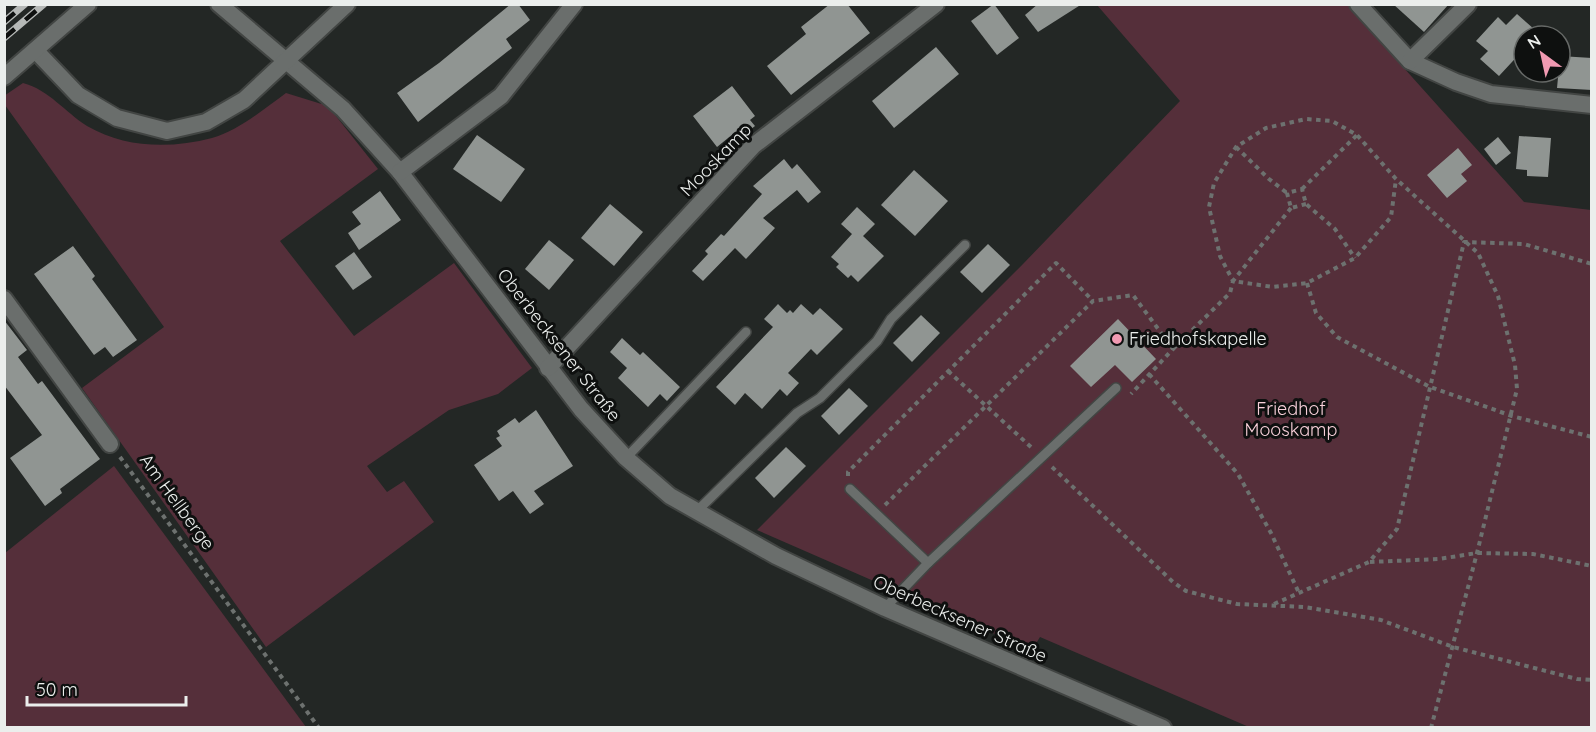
<svg xmlns="http://www.w3.org/2000/svg" width="1596" height="732" font-family="Quicksand,sans-serif">
<style>
.green{fill:#552f3a}
.building{fill:#909592}
.lines{fill:none;stroke-linecap:round;stroke-linejoin:round}
.service-casing{stroke:#424543;stroke-width:12}
.minor-casing{stroke:#424543;stroke-width:20}
.path{stroke:#6d716f;stroke-width:4;stroke-dasharray:4.5 4.5;stroke-linecap:butt}
.service{stroke:#6a6e6c;stroke-width:9}
.minor{stroke:#6a6e6c;stroke-width:16}
.rail-casing{stroke:#b6b9b7;stroke-width:7}
.rail{stroke:#0e100f;stroke-width:4.5;stroke-dasharray:14;stroke-linecap:butt}
.poi-dot{fill:#f19ab2;stroke:#0e100f;stroke-width:2}
.labels{text-anchor:middle;stroke-width:6;stroke-linejoin:round;paint-order:stroke}
.street-label{font-size:18px;fill:#ebeeec;stroke:#0e100f}
.poi-label{font-size:18px;fill:#ebeeec;stroke:#0e100f;text-anchor:start}
.park-label{font-size:18px;fill:#f9d0da;stroke:#0e100f}
</style>
<rect width="100%" height="100%" fill="#232725"/>
<g class="green">
<path d="M 1097,5 L 1356,5 L 1352,10 L 1524,202 L 1591,210 L 1591,727 L 1249,727 L 1040,637 L 1032,650 L 757,530 L 1023,264 L 1180,101 Z"/>
<path d="M 23,83 C 49,90 65,112 87,126 C 125,148 170,149 212,138 C 238,131 264,109 286,93 L 328,106 L 378,169 L 280,241 L 354,336 L 454,263 L 532,368 L 498,394 L 449,410 L 367,466 L 387,492 L 404,481 L 434,522 L 266,647 L 82,388 L 164,327 L 5,105 L 4,96 Z"/>
<path d="M 114,466 L 306,727 L 5,727 L 5,553 Z"/>
</g>
<g class="building">
<path d="M 511,4 L 518,4 L 530,20 L 506,39 L 512,48 L 418,122 L 397,93 L 439,63 Z"/>
<path d="M 830,4 L 847,4 L 870,33 L 791,95 L 767,66 L 806,34 L 801,27 Z"/>
<path d="M 994,4 L 1019,38 L 997,55 L 971,21 Z"/>
<path d="M 1038,4 L 1082,4 L 1038,32 L 1025,15 Z"/>
<path d="M 1393,4 L 1449,4 L 1424,32 Z"/>
<path d="M 1517,14 L 1542,36 L 1524,36 L 1524,49 L 1499,76 L 1480,59 L 1488,51 L 1476,41 L 1498,17 L 1506,25 Z"/>
<path d="M 936,47 L 959,74 L 894,128 L 872,101 Z"/>
<path d="M 1560,56 L 1592,58 L 1592,90 L 1557,88 Z"/>
<path d="M 732,86 L 755,116 L 750,120 L 755,126 L 737,140 L 733,134 L 717,147 L 693,116 Z"/>
<path d="M 477,135 L 525,169 L 501,202 L 453,169 Z"/>
<path d="M 1519,136 L 1551,138 L 1548,177 L 1527,176 L 1527,170 L 1516,169 Z"/>
<path d="M 1498,137 L 1511,153 L 1496,165 L 1484,149 Z"/>
<path d="M 1458,148 L 1472,165 L 1461,174 L 1467,181 L 1447,198 L 1427,175 Z"/>
<path d="M 784,159 L 792,169 L 797,164 L 821,192 L 808,203 L 797,190 L 763,218 L 775,228 L 746,259 L 735,248 L 703,281 L 692,271 L 708,254 L 705,251 L 721,234 L 724,236 L 762,194 L 753,186 Z"/>
<path d="M 914,170 L 948,201 L 915,236 L 881,205 Z"/>
<path d="M 380,191 L 401,220 L 359,250 L 348,233 L 361,224 L 352,212 Z"/>
<path d="M 610,204 L 643,232 L 614,266 L 581,238 Z"/>
<path d="M 857,207 L 875,224 L 863,236 L 884,256 L 858,282 L 851,275 L 848,278 L 836,267 L 839,264 L 831,257 L 852,234 L 841,224 Z"/>
<path d="M 549,240 L 574,260 L 549,290 L 525,269 Z"/>
<path d="M 988,244 L 1010,265 L 982,293 L 960,272 Z"/>
<path d="M 73,246 L 95,276 L 92,279 L 137,340 L 113,357 L 105,347 L 94,355 L 34,274 Z"/>
<path d="M 354,252 L 372,277 L 353,290 L 335,266 Z"/>
<path d="M 778,304 L 787,313 L 790,310 L 793,313 L 801,304 L 813,315 L 820,308 L 843,329 L 817,355 L 811,349 L 788,373 L 799,383 L 787,396 L 780,389 L 762,409 L 745,393 L 735,405 L 716,387 L 773,327 L 764,319 Z"/>
<path d="M 921,315 L 940,333 L 912,362 L 893,343 Z"/>
<path d="M 1118,319 L 1156,359 L 1132,382 L 1115,365 L 1091,387 L 1070,366 Z"/>
<path d="M 4,320 L 27,350 L 18,357 L 38,384 L 42,381 L 100,459 L 60,489 L 62,493 L 45,506 L 10,458 L 42,435 L 4,385 Z"/>
<path d="M 622,338 L 640,355 L 643,352 L 680,387 L 667,401 L 660,394 L 648,407 L 618,378 L 627,368 L 610,352 Z"/>
<path d="M 849,388 L 868,406 L 839,435 L 821,416 Z"/>
<path d="M 536,410 L 573,466 L 534,491 L 544,504 L 530,514 L 513,491 L 499,501 L 474,465 L 502,446 L 496,438 L 500,436 L 497,431 L 515,418 L 519,423 Z"/>
<path d="M 786,447 L 806,466 L 774,498 L 755,478 Z"/>
</g>
<g class="lines">
<defs>
<g id="service">
<path d="M 626,458 L 746,332"/>
<path d="M 850,489 L 928,563"/>
<path d="M 697,511 L 797,413 L 820,398 L 877,341 L 891,319 L 965,245"/>
<path d="M 885,608 L 928,563 L 1116,388"/>
</g>
<g id="minor">
<path d="M 219,4 L 343,109 L 400,172 L 581,409 L 626,458 L 670,496 L 776,556 L 885,608 L 1163,728"/>
<path d="M 1358,4 L 1410,61 L 1456,82 L 1491,94 L 1592,105"/>
<path d="M 36,51 L 78,95 L 117,118 L 167,131 L 206,122 L 244,100 L 347,4"/>
<path d="M 1410,61 L 1468,4"/>
<path d="M 4,77 L 88,4"/>
<path d="M 400,172 L 501,96 L 574,4"/>
<path d="M 4,299 L 110,444"/>
<path d="M 548,368 L 753,146 L 936,4"/>
</g>
</defs>
<use href="#service" class="service-casing"/>
<use href="#minor" class="minor-casing"/>
<g class="path">
<path d="M 1236,147 L 1269,179 L 1287,193"/>
<path d="M 1302,189 L 1357,135"/>
<path d="M 1306,204 L 1291,208 L 1287,193 L 1302,189 L 1306,204 L 1335,229 L 1355,258"/>
<path d="M 1291,208 L 1233,281 L 1273,287 L 1307,283 L 1355,258 L 1391,217 L 1396,179"/>
<path d="M 1307,283 L 1316,313 L 1337,337 L 1430,387 L 1512,416 L 1592,437"/>
<path d="M 1173,349 L 1230,293 L 1233,281 L 1220,256 L 1209,207 L 1214,183 L 1236,147 L 1266,128 L 1306,119 L 1332,121 L 1357,135 L 1396,179 L 1478,253 L 1498,296 L 1515,365 L 1517,389 L 1477,553 L 1431,728"/>
<path d="M 948,371 L 1031,447"/>
<path d="M 1149,374 L 1238,474 L 1271,533 L 1299,593"/>
<path d="M 120,457 L 319,728"/>
<path d="M 1052,467 L 1173,582 L 1186,591 L 1237,604 L 1305,607 L 1381,620 L 1453,647 L 1577,679 L 1592,680"/>
<path d="M 848,476 L 848,472 L 1056,263 L 1093,301"/>
<path d="M 885,505 L 1093,301 L 1133,295 L 1173,349 L 1131,394"/>
<path d="M 1370,562 L 1439,559 L 1477,553 L 1533,554 L 1592,566"/>
<path d="M 1274,604 L 1369,562 L 1397,529 L 1464,242 L 1524,244 L 1592,264"/>
</g>
<use href="#service" class="service"/>
<use href="#minor" class="minor"/>
<defs>
<g id="rail">
<path d="M 4,22 L 25,4"/>
<path d="M 4,38 L 44,4"/>
</g>
</defs>
<use href="#rail" class="rail-casing"/>
<use href="#rail" class="rail"/>
</g>
<circle class="poi-dot" cx="1117" cy="339" r="6"/>
<g class="labels">
<g class="street-label">
<text transform="translate(716 160) rotate(-46)" y="6">Mooskamp</text>
<text transform="translate(559 345) rotate(52)" y="6">Oberbecksener Straße</text>
<text transform="translate(177 502) rotate(54)" y="6">Am Hellberge</text>
<text transform="translate(960 619) rotate(24)" y="6">Oberbecksener Straße</text>
</g>
<g class="poi-label">
<text x="1129" y="345">Friedhofskapelle</text>
</g>
<g class="park-label">
<text x="1291" y="415">Friedhof<tspan x="1291" dy="21">Mooskamp</tspan></text>
</g>
</g>
<rect width="1596" height="732" fill="none" stroke="#ebeeec" stroke-width="12"/>
<g transform="translate(1542 54) rotate(327)"><circle r="28" fill="#0e100f" stroke="#666967" stroke-width="1.5"/>
<path d="M0-4.5L10 22L0 15L-10 22Z" fill="#f19ab2"/>
<text y="-9" font-size="16" font-weight="bold" text-anchor="middle" fill="#ebeeec">N</text>
</g>
<path d="M27 696v9h159v-9" fill="none" stroke="#ebeeec" stroke-width="3"/>
<text x="36" y="696" font-size="18" fill="#ebeeec" stroke="#0e100f" stroke-width="4.5" paint-order="stroke">50 m</text>
</svg>
